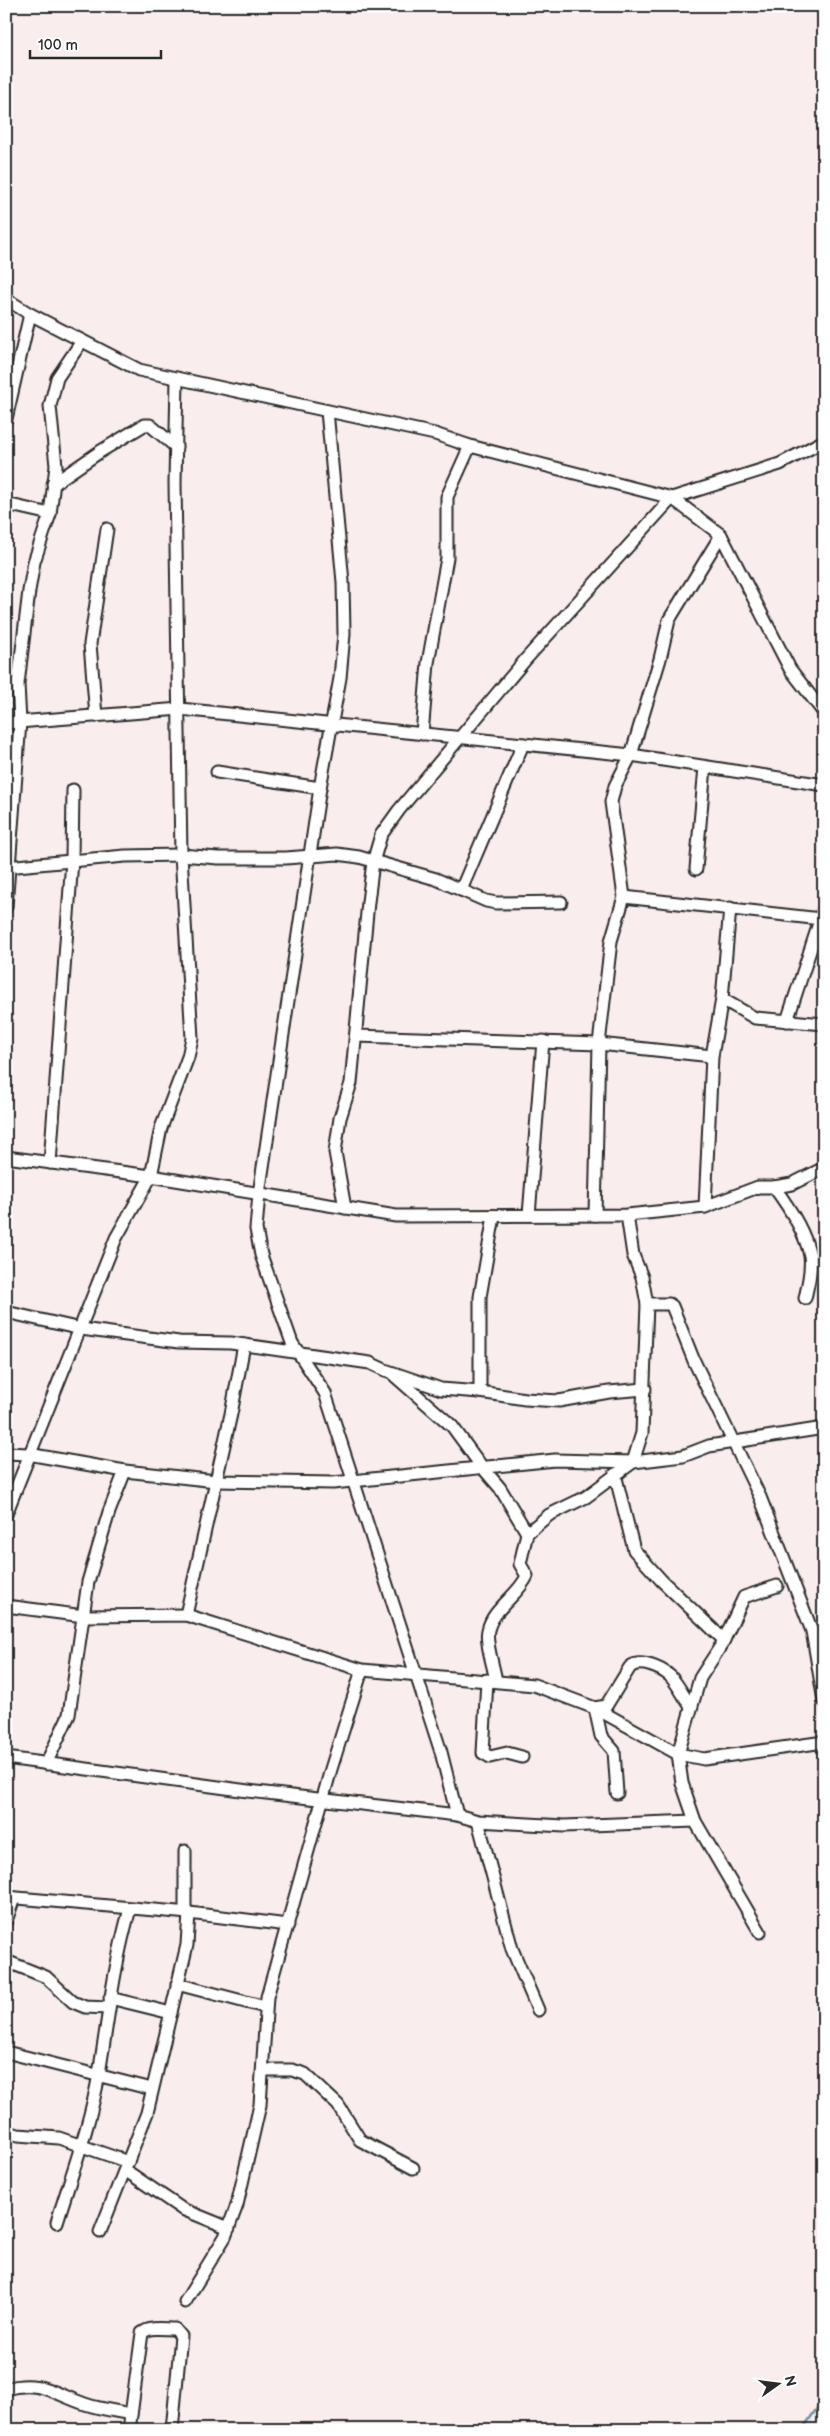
<svg xmlns="http://www.w3.org/2000/svg" width="830" height="2436" font-family="'Balsamiq Sans',sans-serif">
<style>
.lines{fill:none;stroke-linecap:round;stroke-linejoin:round}
.stream{stroke:#6f93a9;stroke-width:2.5}
.minor-casing{stroke:#2b2b2b;stroke-width:15}
.minor{stroke:#fff;stroke-width:11}
</style>
<rect width="100%" height="100%" fill="#f9eded"/>
<filter id="ink" filterUnits="userSpaceOnUse"><feTurbulence type="fractalNoise" baseFrequency=".02" numOctaves="2"/><feDisplacementMap in="SourceGraphic" scale="10" xChannelSelector="R" yChannelSelector="G"/><feConvolveMatrix kernelMatrix="1 2 1 2 8 2 1 2 1" color-interpolation-filters="sRGB"/></filter>
<g filter="url(#ink)">
<g class="lines">
<path class="stream" d="M 802,2430 L 824,2398"/>
<defs>
<g id="minor">
<path d="M 6,299 L 30,314 L 139,370 L 435,434 L 470,446 L 672,498 L 721,535 L 790,669 L 824,713"/>
<path d="M 327,411 L 343,582 L 344,634 L 340,678 L 320,788 L 259,1194 L 256,1229 L 261,1255 L 292,1343 L 325,1393 L 441,1752 L 457,1815"/>
<path d="M 6,419 L 30,314"/>
<path d="M 53,484 L 101,451 L 144,425 L 150,425 L 176,447"/>
<path d="M 6,504 L 50,514"/>
<path d="M 96,716 L 90,644 L 107,529"/>
<path d="M 6,723 L 180,709 L 631,755 L 824,785"/>
<path d="M 422,734 L 428,663 L 447,558 L 447,497 L 470,446"/>
<path d="M 217,772 L 320,788"/>
<path d="M 6,867 L 125,856 L 181,855 L 218,858 L 286,858 L 337,854 L 359,857 L 436,879 L 486,901 L 496,903 L 561,902"/>
<path d="M 696,869 L 705,767"/>
<path d="M 461,890 L 523,744"/>
<path d="M 624,897 L 821,919 L 824,922"/>
<path d="M 6,907 L 20,722 L 18,684 L 29,591 L 34,562 L 50,514 L 56,466 L 50,406 L 57,378 L 82,341"/>
<path d="M 722,999 L 755,1018 L 824,1024"/>
<path d="M 787,1021 L 824,908"/>
<path d="M 356,1036 L 599,1044 L 712,1056"/>
<path d="M 6,1157 L 151,1176 L 396,1216 L 627,1215 L 705,1207 L 758,1187 L 774,1187 L 792,1184 L 824,1168"/>
<path d="M 50,1163 L 72,860 L 73,790"/>
<path d="M 774,1187 C 789,1207 805,1231 810,1256 C 812,1270 808,1285 805,1298"/>
<path d="M 705,1207 L 712,1056 L 722,999 L 730,908"/>
<path d="M 345,1208 L 335,1152 L 340,1118 L 351,1083 L 368,902 L 373,862 L 381,835 L 399,810 L 526,659 L 672,498 L 780,464 L 824,441"/>
<path d="M 529,1215 L 543,1041"/>
<path d="M 595,1215 L 599,1044 L 611,941 L 624,897 L 611,802 L 615,786 L 631,755 L 660,659 L 669,620 L 721,535"/>
<path d="M 647,1304 L 669,1304 L 672,1306 L 694,1361 L 760,1497 L 812,1631 L 824,1701"/>
<path d="M 6,1312 L 81,1329 L 179,1342 L 231,1343 L 370,1363 L 385,1370 L 441,1389 L 480,1392 L 525,1399 L 559,1401 L 609,1392 L 645,1389"/>
<path d="M 395,1376 L 452,1426 L 482,1467 L 500,1488 L 527,1533"/>
<path d="M 480,1392 L 480,1297 L 494,1216"/>
<path d="M 6,1453 L 28,1454 L 125,1471 L 216,1481 L 333,1483 L 555,1460 L 633,1462 L 683,1456 L 709,1446 L 824,1428"/>
<path d="M 615,1474 L 634,1550 L 662,1581 L 724,1640"/>
<path d="M 6,1514 L 116,1238 L 151,1176 L 161,1128 L 188,1057 L 192,1038 L 181,855 L 175,483 L 177,378"/>
<path d="M 6,1606 L 84,1616 L 186,1615 L 362,1670 L 534,1685 L 595,1708 L 678,1754 L 704,1759 L 824,1742"/>
<path d="M 186,1615 L 231,1414 L 244,1345"/>
<path d="M 487,1680 L 483,1753 L 490,1757 L 507,1753 L 522,1757"/>
<path d="M 496,1681 C 494,1668 485,1642 488,1630 C 493,1608 518,1596 527,1576 L 520,1564 L 527,1533 L 549,1515 L 586,1497 L 633,1462 L 642,1433 L 647,1304 L 642,1277 L 633,1255 L 627,1215"/>
<path d="M 6,1758 L 248,1791 L 457,1815 L 478,1821 L 564,1826 L 695,1821"/>
<path d="M 46,1764 L 69,1715 L 88,1582 L 109,1512 L 125,1471"/>
<path d="M 617,1793 L 614,1751 L 601,1736 L 595,1708 L 606,1706 L 630,1667 C 640,1659 661,1668 670,1676 C 678,1684 684,1697 691,1707"/>
<path d="M 478,1821 L 512,1949 L 538,2010"/>
<path d="M 6,1897 L 189,1913 L 288,1925"/>
<path d="M 185,1913 L 185,1851"/>
<path d="M 6,1921 L 14,1898"/>
<path d="M 760,1932 L 695,1821 L 682,1783 L 678,1754 L 700,1678 L 722,1644 L 744,1597 L 777,1586"/>
<path d="M 6,1961 L 46,1977 L 73,2002 L 85,2007 L 108,2008"/>
<path d="M 177,1984 L 265,2007"/>
<path d="M 110,1998 L 171,2013"/>
<path d="M 6,2052 L 152,2089"/>
<path d="M 264,2070 L 292,2070 L 305,2074 L 338,2105 L 360,2140 L 413,2168"/>
<path d="M 6,2131 L 18,2135 L 59,2138 L 128,2162"/>
<path d="M 125,2170 L 182,2209 L 229,2228"/>
<path d="M 57,2222 C 72,2173 90,2125 99,2074 C 108,2019 114,1964 130,1909"/>
<path d="M 100,2232 L 147,2113 L 187,1945 L 189,1913"/>
<path d="M 185,2302 L 225,2237 L 237,2205 L 260,2105 L 267,1997 L 331,1769 L 362,1670"/>
<path d="M 6,2389 C 39,2379 55,2394 85,2404 C 100,2409 115,2411 131,2414"/>
<path d="M 129,2430 L 142,2333 C 151,2326 163,2329 175,2329 L 181,2336 L 172,2430"/>
</g>
</defs>
<use href="#minor" class="minor-casing"/>
<use href="#minor" class="minor"/>
</g>
</g>
<rect width="830" height="2436" fill="none" stroke="#fff" stroke-width="25"/>
<rect x="12" y="12" width="805" height="2411" fill="none" stroke="#2b2b2b" stroke-width="2" filter="url(#ink)"/>
<g transform="translate(778 2384) rotate(76)" stroke="#ffffff" stroke-width="4" paint-order="stroke">
<path d="M0-4L9 19L0 12L-9 19Z" fill="#2b2b2b"/>
<text y="-8" font-size="14" font-weight="bold" text-anchor="middle" fill="#2b2b2b">N</text>
</g>
<path d="M30 50v8h131v-8" fill="none" stroke="#2b2b2b" stroke-width="2.5"/>
<text x="38" y="50" font-size="15" fill="#2b2b2b" stroke="#ffffff" stroke-width="4" paint-order="stroke">100 m</text>
</svg>
